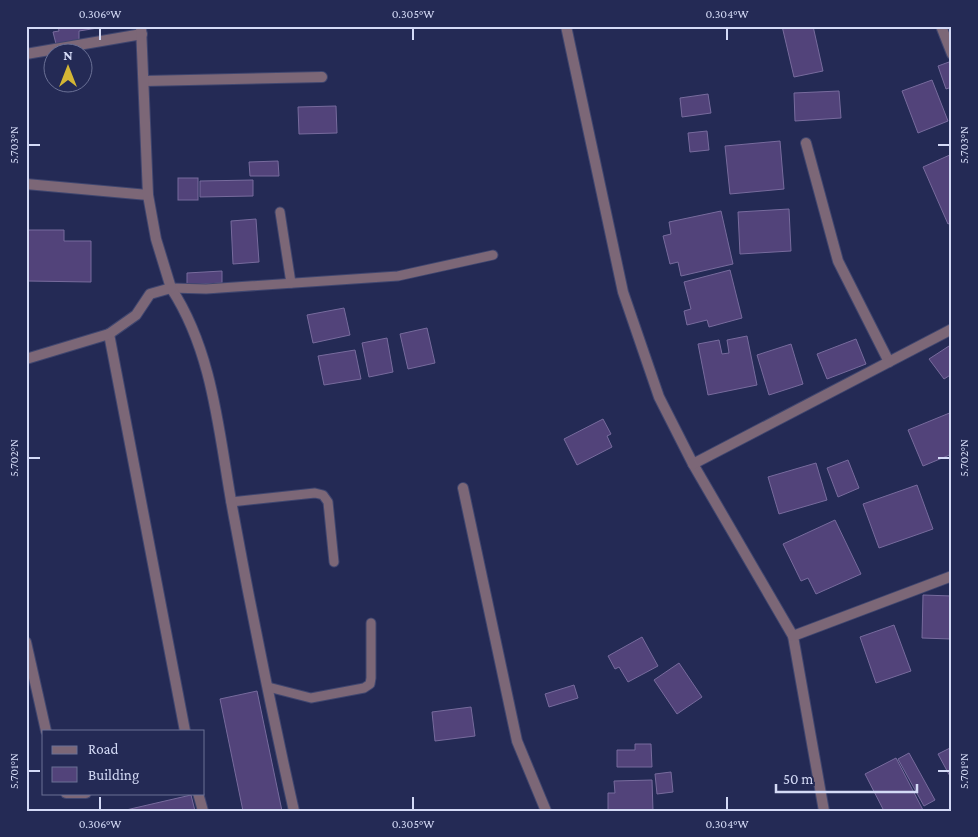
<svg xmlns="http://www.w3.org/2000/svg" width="978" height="837" font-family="'Crimson Pro',serif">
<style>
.building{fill:#52437a;stroke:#776b9d}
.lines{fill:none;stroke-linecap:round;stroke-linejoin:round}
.service-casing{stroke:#40466f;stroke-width:11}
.minor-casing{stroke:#40466f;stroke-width:12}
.service{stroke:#7c6777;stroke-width:9}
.minor{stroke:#7c6777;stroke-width:10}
.ticks{fill:none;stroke:#d4daf6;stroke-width:2}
.neatline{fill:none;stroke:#d4daf6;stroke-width:2}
.ticks-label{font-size:12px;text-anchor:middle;fill:#d4daf6}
</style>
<rect width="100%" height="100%" fill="#242a55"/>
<g class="building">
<path d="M 58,26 L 110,26 L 79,31 L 79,40 L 56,44 L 53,32 L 59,31 Z"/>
<path d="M 782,26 L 813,26 L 823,71 L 794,77 Z"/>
<path d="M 949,62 L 952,71 L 952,87 L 946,89 L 938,66 Z"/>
<path d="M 932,80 L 948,121 L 918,133 L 902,91 Z"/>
<path d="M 839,91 L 841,118 L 795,121 L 794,93 Z"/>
<path d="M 708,94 L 711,113 L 682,117 L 680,98 Z"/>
<path d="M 336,106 L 337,133 L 299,134 L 298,107 Z"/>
<path d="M 707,131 L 709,150 L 690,152 L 688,133 Z"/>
<path d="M 780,141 L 784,189 L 730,194 L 725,146 Z"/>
<path d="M 952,154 L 952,222 L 948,224 L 923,167 Z"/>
<path d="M 278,161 L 279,176 L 250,176 L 249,162 Z"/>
<rect x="178" y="178" width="20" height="22"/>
<path d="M 253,180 L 253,196 L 200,197 L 200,181 Z"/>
<path d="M 789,209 L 791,251 L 740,254 L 738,212 Z"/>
<path d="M 721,211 L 733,264 L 681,276 L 678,262 L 670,264 L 663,236 L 671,234 L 669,222 Z"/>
<path d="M 256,219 L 259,262 L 233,264 L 231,221 Z"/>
<path d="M 29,230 L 64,230 L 64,241 L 91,241 L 91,282 L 27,281 L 26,236 Z"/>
<path d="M 730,270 L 742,318 L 709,327 L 707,320 L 687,325 L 684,311 L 691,309 L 684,282 Z"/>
<path d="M 222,271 L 222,283 L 187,285 L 187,273 Z"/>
<path d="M 344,308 L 350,335 L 313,343 L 307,315 Z"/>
<path d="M 427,328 L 435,363 L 408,369 L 400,334 Z"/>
<path d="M 747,336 L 757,385 L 708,395 L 698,344 L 719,340 L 722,354 L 729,353 L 727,340 Z"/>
<path d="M 387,338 L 393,372 L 369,377 L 362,343 Z"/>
<path d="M 856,339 L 866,364 L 827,379 L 817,354 Z"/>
<path d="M 791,344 L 803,384 L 769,395 L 757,355 Z"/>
<path d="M 949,346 L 952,350 L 952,374 L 944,379 L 929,359 Z"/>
<path d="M 355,350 L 361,379 L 324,385 L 318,356 Z"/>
<path d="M 952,412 L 952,454 L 923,466 L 908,430 Z"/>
<path d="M 603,419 L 611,434 L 607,436 L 612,447 L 577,465 L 564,439 Z"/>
<path d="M 848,460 L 859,488 L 838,497 L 827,468 Z"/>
<path d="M 816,463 L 827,500 L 779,514 L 768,477 Z"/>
<path d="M 917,485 L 933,529 L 879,548 L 863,504 Z"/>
<path d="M 835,520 L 861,574 L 816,594 L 808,578 L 801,581 L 783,544 Z"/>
<path d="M 923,595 L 952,596 L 951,639 L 922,638 Z"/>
<path d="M 894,625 L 911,671 L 876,683 L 860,637 Z"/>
<path d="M 642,637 L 658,666 L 628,682 L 619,667 L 615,669 L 608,656 Z"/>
<path d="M 679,663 L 702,697 L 677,714 L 654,680 Z"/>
<path d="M 574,685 L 578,698 L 549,707 L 545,694 Z"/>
<path d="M 257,691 L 282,811 L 243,811 L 220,699 Z"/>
<path d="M 471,707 L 475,736 L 435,741 L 432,712 Z"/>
<path d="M 635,744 L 651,744 L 652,767 L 617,767 L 617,750 L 635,750 Z"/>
<path d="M 952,747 L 952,780 L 938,754 Z"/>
<path d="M 909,753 L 935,800 L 924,806 L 898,759 Z"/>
<path d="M 896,758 L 923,810 L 921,811 L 884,811 L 865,774 Z"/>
<path d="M 671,772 L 673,792 L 657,794 L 655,774 Z"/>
<path d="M 652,780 L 653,811 L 608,811 L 608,793 L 615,793 L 614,781 Z"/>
<path d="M 191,795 L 195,811 L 126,811 L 126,810 Z"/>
</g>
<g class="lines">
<defs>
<g id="service">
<path d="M 280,212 L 291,283"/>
<path d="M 171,288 L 206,289 L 398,276 L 493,255"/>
<path d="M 231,502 L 315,493 L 323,495 L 328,502 L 334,562"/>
<path d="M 268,687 L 311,698 L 364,688 L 370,684 L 371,678 L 371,623"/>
</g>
<g id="minor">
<path d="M 566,26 L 623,292 L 659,397 L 693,464 L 793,636 L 824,811"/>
<path d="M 941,26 L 952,54"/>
<path d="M 26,54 L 142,34"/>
<path d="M 144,81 L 322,77"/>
<path d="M 806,143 L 838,261 L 889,362"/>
<path d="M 26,184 L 148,195"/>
<path d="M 171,288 C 215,355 219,439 234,517 C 252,615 272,713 294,811"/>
<path d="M 109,334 L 185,731"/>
<path d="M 26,359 L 109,334 L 136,315 L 150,294 L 171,288 L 156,239 L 148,195 L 141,26"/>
<path d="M 693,464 L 952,329"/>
<path d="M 463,488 L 517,741 L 546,811"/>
<path d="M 793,636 L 952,576"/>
<path d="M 26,642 L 46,731"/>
<path d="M 66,793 L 86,793"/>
<path d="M 198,793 L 203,811"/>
</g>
</defs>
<use href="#service" class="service-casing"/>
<use href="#minor" class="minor-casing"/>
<use href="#service" class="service"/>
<use href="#minor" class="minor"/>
</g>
<path class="ticks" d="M 100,28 L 100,40M 413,28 L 413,40M 727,28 L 727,40M 28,145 L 40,145M 938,145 L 950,145M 28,458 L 40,458M 938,458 L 950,458M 28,771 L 40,771M 938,771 L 950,771M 100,797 L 100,810M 413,797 L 413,810M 727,797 L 727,810"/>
<rect width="978" height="837" fill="none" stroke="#242a55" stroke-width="55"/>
<rect x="42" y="730" width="162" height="65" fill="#242a55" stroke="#6a7095"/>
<rect x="52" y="746" width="25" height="8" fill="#7c6777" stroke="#6a7095"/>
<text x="88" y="754" font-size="15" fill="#d4daf6">Road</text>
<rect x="52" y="767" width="25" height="15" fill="#52437a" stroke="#6a7095"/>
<text x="88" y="780" font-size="15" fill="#d4daf6">Building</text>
<g transform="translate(68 68)"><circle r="24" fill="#242a55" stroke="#6a7095"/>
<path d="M0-4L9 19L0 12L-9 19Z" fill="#d4b635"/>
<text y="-8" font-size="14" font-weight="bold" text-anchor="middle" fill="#d4daf6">N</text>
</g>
<path d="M776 784v8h141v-8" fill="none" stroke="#d4daf6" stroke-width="2.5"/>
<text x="783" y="784" font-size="15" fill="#d4daf6" stroke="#242a55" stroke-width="4" paint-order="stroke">50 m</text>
<rect x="28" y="28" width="922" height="782" class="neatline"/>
<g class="ticks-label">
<text x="100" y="18">0.306°W</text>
<text x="413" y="18">0.305°W</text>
<text x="727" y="18">0.304°W</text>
<text transform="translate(14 145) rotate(-90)" y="4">5.703°N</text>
<text transform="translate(964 145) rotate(-90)" y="4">5.703°N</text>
<text transform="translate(14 458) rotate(-90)" y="4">5.702°N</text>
<text transform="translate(964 458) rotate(-90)" y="4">5.702°N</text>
<text transform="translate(14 771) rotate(-90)" y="4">5.701°N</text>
<text transform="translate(964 771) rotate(-90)" y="4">5.701°N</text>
<text x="100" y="828">0.306°W</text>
<text x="413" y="828">0.305°W</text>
<text x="727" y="828">0.304°W</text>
</g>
</svg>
